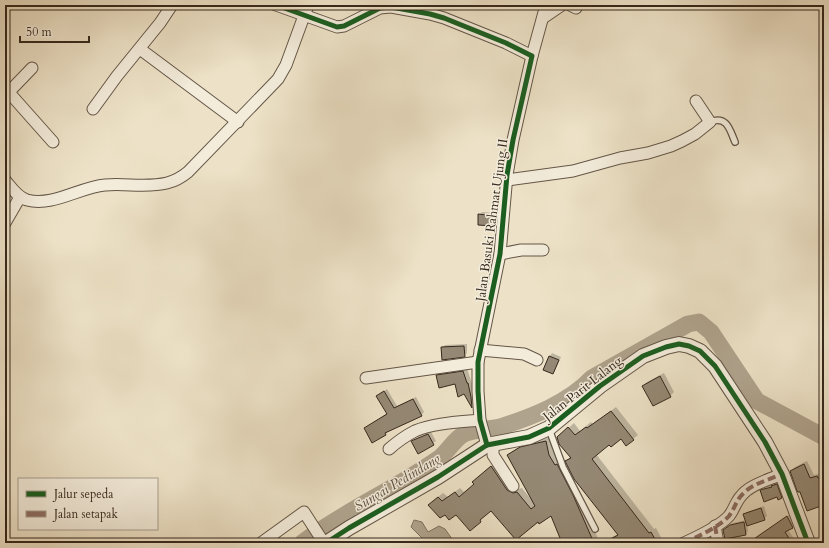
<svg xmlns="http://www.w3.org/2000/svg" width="829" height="548" font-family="Cardo,serif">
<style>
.water{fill:#afa38d;stroke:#7f7260}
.shadow{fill:#0003}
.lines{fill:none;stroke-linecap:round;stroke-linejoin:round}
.river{stroke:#afa38d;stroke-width:17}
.building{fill:#958975;stroke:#36281c}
.service-casing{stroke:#645647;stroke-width:8}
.minor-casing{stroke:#645647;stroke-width:13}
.tertiary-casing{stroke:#645647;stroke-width:16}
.service{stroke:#f3ecdb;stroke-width:5.5}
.minor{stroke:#f3ecdb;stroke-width:11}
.tertiary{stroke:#f3ecdb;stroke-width:14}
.quiet{stroke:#8d6e63;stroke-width:4;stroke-dasharray:8 4;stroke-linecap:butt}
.cycleway-casing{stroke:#f3ecdb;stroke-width:8}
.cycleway{stroke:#1b5e20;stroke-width:5}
.labels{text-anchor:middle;stroke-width:3;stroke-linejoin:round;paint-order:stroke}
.street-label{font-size:13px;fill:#36281c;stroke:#f3ecdb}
.water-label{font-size:14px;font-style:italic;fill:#5a4d3e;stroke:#f3ecdb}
</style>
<rect width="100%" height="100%" fill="#ede2c7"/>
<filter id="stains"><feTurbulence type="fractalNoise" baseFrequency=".005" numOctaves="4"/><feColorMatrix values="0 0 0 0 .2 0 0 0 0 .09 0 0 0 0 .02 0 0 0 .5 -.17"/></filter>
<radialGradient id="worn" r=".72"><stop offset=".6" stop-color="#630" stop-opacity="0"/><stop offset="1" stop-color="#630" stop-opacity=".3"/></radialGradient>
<path class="water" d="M 414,520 L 422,522 L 428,532 L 439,526 L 445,529 L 455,543 L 415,543 L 422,538 L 411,527 Z"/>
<g class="shadow">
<path d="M 482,212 L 496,213 L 496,222 L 493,225 L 479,215 Z"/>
<path d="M 467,344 L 467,353 L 464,356 L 442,348 L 445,345 Z"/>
<path d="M 552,353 L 561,357 L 555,370 L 553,373 L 544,370 L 550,356 Z"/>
<path d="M 467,368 L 475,393 L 475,403 L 472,406 L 464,392 L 456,382 L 437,375 L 441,372 Z"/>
<path d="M 664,373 L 674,392 L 670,396 L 643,386 L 647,382 Z"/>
<path d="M 387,389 L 397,406 L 416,397 L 424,412 L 421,415 L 388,431 L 385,434 L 365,428 L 387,413 L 378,396 Z"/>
<path d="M 616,407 L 638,435 L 633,439 L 621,438 L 609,443 L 596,454 L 654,529 L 656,528 L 664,543 L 601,543 L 618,534 L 566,461 L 571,456 L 563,433 L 574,423 L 580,431 L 591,422 L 593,424 Z"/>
<path d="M 431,432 L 436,441 L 419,453 L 412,442 L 415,439 Z"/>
<path d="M 551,437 L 553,450 L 577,490 L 600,543 L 564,543 L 552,515 L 538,520 L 491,510 L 470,530 L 456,513 L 434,500 L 443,493 L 448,497 L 460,488 L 464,492 L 475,484 L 478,477 L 497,462 L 512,485 L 518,489 L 522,488 L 530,498 L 531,497 L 508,456 L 513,451 L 526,443 Z"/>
<path d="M 807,461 L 814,475 L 821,473 L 822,475 L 824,475 L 824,504 L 801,490 L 791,471 L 795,467 Z"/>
<path d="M 779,482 L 784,494 L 781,497 L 761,491 L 764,488 Z"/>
<path d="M 764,506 L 767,516 L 764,519 L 747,525 L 748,531 L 746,534 L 728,527 L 733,523 L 746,520 L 744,515 L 747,512 Z"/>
<path d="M 790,514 L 795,525 L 788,530 L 797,543 L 755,543 L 756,538 Z"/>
</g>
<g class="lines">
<path class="river" d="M 302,543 C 344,511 394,490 438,459 C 446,454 456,437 464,434 C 474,429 488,430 500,427 C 532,417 568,403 592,378 L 688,324 L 699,322 L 711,332 L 757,401 L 824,437"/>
</g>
<g class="building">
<path d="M 478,214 L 494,216 L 493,226 L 478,225 Z"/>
<path d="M 464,346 L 465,357 L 442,360 L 441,347 Z"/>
<path d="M 549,356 L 559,360 L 553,374 L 543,370 Z"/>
<path d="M 463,371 L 467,383 L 468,383 L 471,397 L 472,408 L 464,394 L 458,397 L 455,384 L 439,388 L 436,375 Z"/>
<path d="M 660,376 L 671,397 L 653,406 L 642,386 Z"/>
<path d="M 384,391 L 394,408 L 413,399 L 422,416 L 385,433 L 386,435 L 372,443 L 364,428 L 387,414 L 376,396 Z"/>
<path d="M 611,411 L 634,440 L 626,446 L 621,439 L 611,447 L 609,445 L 592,459 L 649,533 L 651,532 L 657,543 L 603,543 L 618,535 L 574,479 L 565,461 L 571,458 L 559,444 L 557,437 L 568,427 L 575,435 L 586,427 L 587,428 Z"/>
<path d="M 428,434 L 434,445 L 418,454 L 411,441 Z"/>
<path d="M 546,441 L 549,455 L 555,465 L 557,464 L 573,495 L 594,543 L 562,543 L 551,516 L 539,524 L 538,522 L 516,540 L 491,511 L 480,520 L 481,522 L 470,531 L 456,515 L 449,520 L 445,515 L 440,518 L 428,505 L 438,497 L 442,501 L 455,492 L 459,497 L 474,484 L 472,482 L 491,466 L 507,490 L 513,493 L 517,492 L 531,509 L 535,506 L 507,455 L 520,447 Z"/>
<path d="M 804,464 L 810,478 L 817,476 L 818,478 L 824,476 L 824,505 L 807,511 L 800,492 L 798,492 L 797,491 L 790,471 Z"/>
<path d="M 777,484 L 782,498 L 778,500 L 777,497 L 764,502 L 760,490 L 772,487 L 771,486 Z"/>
<path d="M 761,508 L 765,520 L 747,526 L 743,514 Z"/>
<path d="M 787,516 L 793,528 L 785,532 L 792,543 L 748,543 Z"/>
<path d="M 744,522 L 746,535 L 725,539 L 723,530 L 730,525 Z"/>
</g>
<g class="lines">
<defs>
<g id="service">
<path d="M 710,122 C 727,115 730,130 735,142"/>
<path d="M 549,429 L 563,467 L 595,529"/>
</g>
<g id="minor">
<path d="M 276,5 L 337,27 L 344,26 L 380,8 L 391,7 L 430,14 L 444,18 L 506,43 L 532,56 L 513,140 L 507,175 L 500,254 L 478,362 L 478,391 L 480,420 L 487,445"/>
<path d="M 570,5 L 576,8"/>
<path d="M 543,18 L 562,5"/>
<path d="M 140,49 L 238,122"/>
<path d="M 532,56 L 546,5"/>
<path d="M 5,88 L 53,142"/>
<path d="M 5,96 L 32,68"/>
<path d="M 93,109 L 117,76 L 160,23 L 172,5"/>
<path d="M 5,180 C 11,187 17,197 27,200 C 53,207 80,187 105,185 C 125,183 147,188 167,183 C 175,181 182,177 188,172 L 278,79 L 286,65 L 308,5"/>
<path d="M 507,180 L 573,171 L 620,158 L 648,153 L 671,146 L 682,141 L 695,134 L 710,122 L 696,101"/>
<path d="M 5,223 L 20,197"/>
<path d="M 500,254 L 521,250 L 543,250"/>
<path d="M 480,350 L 524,354 L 537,360"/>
<path d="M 366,378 L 478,362"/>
<path d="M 493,444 L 493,455 L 513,486"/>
<path d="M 389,449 C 397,442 405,436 415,431 C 433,423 460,422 480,420"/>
<path d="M 715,526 L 718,543"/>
<path d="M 261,543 L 304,512 L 324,543"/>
<path d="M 684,543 C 697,537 719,527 729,516 C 736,507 735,500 746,491 C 755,483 771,479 782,474"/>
</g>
<path id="tertiary" d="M 326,543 L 349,528 L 438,477 L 487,445 L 529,437 L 549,428 L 600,386 L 643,356 L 666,347 L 679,344 L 689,346 L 700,351 L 715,366 L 765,442 L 782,474 L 808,543"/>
</defs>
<use href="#service" class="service-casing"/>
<use href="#minor" class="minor-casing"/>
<use href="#tertiary" class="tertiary-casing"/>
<use href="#service" class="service"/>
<use href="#minor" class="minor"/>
<use href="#tertiary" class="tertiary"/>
<g class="quiet">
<path d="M 715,526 L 718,543"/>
<path d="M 684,543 C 697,537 719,527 729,516 C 736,507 735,500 746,491 C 755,483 771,479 782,474"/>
</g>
<defs>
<g id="cycleway">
<path d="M 276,5 L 337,27 L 344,26 L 380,8 L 391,7 L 430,14 L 444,18 L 506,43 L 532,56 L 513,140 L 507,175 L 500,254 L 478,362 L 478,391 L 480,420 L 487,445"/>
<path d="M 326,543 L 349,528 L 438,477 L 487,445 L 529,437 L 549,428 L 600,386 L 643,356 L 666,347 L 679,344 L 689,346 L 700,351 L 715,366 L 765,442 L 782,474 L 808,543"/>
</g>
</defs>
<use href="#cycleway" class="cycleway-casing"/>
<use href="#cycleway" class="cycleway"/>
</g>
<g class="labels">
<g class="street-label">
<text transform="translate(491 220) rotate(-82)" y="5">Jalan Basuki Rahmat Ujung II</text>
<text transform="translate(582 388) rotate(-38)" y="5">Jalan Parit Lalang</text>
</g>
<g class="water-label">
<text transform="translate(397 482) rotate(-31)" y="5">Sungai Pedindang</text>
</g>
</g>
<rect width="829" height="548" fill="none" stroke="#ede2c7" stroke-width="20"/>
<rect x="6" y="6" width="817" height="536" fill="none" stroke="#36281c" stroke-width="2"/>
<rect x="10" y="10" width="809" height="528" fill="none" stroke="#36281c"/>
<rect x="18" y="478" width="140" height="52" fill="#f3ecdb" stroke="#a79e8f"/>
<rect x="26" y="491" width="20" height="6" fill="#1b5e20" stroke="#a79e8f"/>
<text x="54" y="498" font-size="12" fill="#36281c">Jalur sepeda</text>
<rect x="26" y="511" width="20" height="6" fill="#8d6e63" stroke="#a79e8f"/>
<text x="54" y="518" font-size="12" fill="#36281c">Jalan setapak</text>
<path d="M20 36v6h69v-6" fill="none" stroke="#36281c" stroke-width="2"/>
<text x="26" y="36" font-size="12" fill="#36281c" stroke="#f3ecdb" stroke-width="3" paint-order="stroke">50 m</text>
<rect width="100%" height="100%" filter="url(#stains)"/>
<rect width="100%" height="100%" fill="url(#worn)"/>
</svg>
